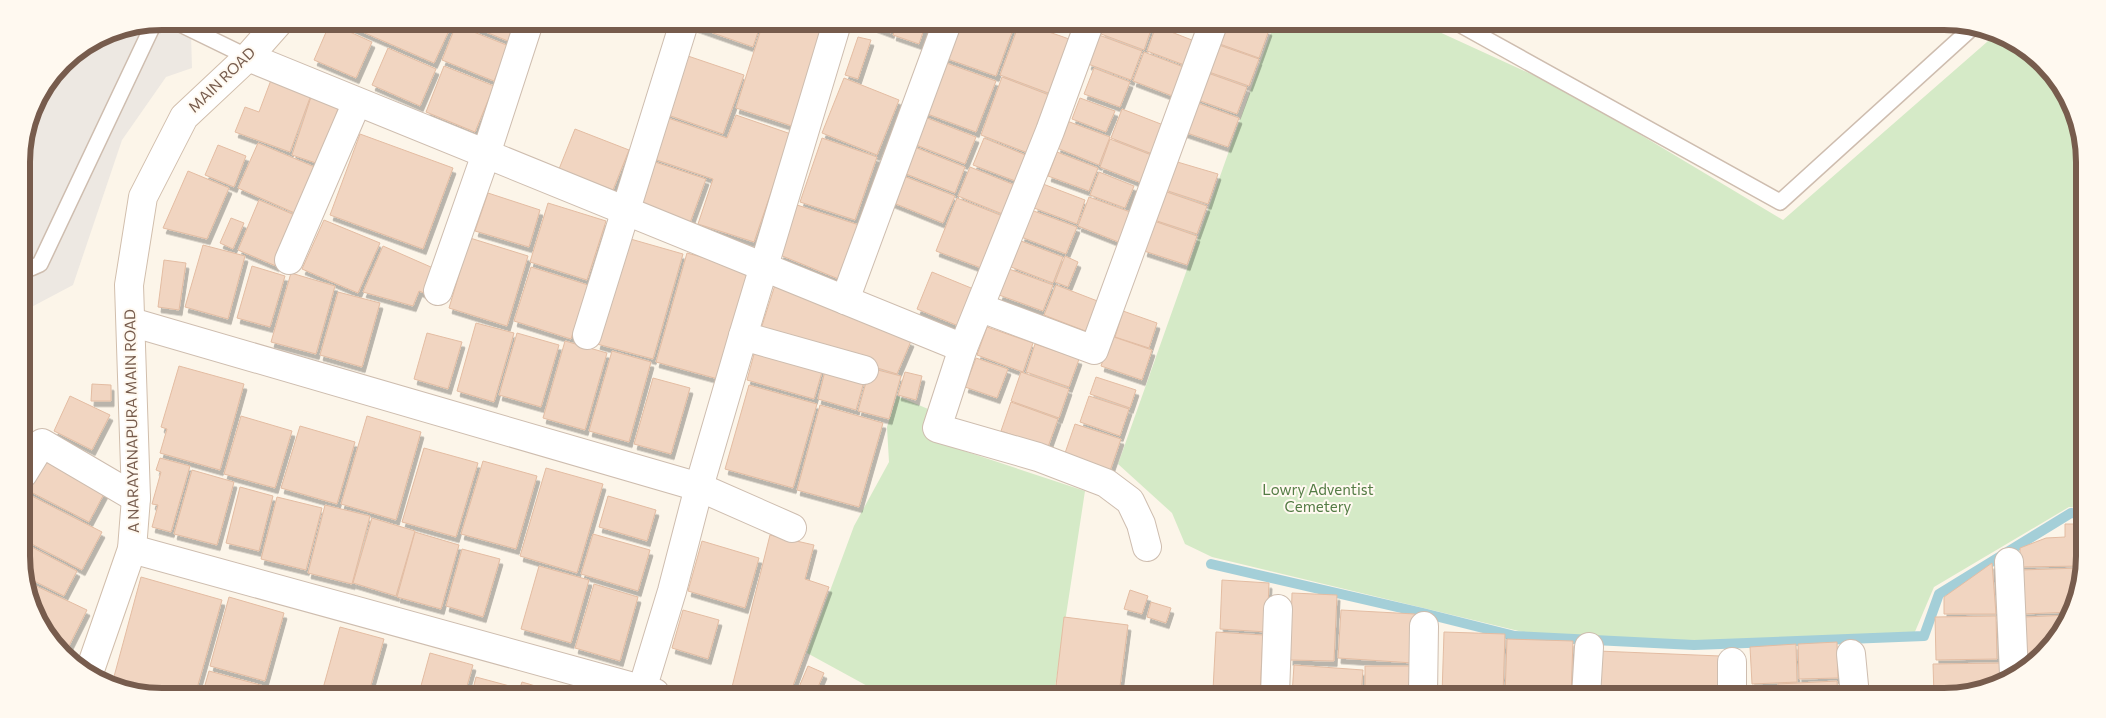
<svg xmlns="http://www.w3.org/2000/svg" width="2106" height="718" font-family="Commissioner,sans-serif">
<style>
.industrial{fill:#ede8e2}
.green{fill:#d5eac7}
.lines{fill:none;stroke-linecap:round;stroke-linejoin:round}
.stream{stroke:#a4cfd8;stroke-width:10}
.building{fill:#f1d5c1;stroke:#e3bca2;filter:url(#shadow)}
.lane-casing{stroke:#cebdaf;stroke-width:18}
.street-casing{stroke:#cebdaf;stroke-width:30}
.secondary-casing{stroke:#d1beac;stroke-width:30}
.lane{stroke:#fff;stroke-width:15}
.street{stroke:#fff;stroke-width:28}
.secondary{stroke:#fff;stroke-width:28}
.labels{text-anchor:middle;stroke-width:4;stroke-linejoin:round;paint-order:stroke}
.street-label{font-size:15px;fill:#775c4d;stroke:#fff9f0}
.park-label{font-size:15px;fill:#547c45;stroke:#fff9f0}
.rim{fill:none;stroke:#775c4d;stroke-width:6}
</style>
<defs>
<filter id="shadow"><feDropShadow dx="3" dy="5.5" stdDeviation="0" flood-color="#0004"/></filter>
</defs>
<rect width="100%" height="100%" fill="#fcf5e9"/>
<path class="industrial" d="M 162,21 L 200,21 L 191,34 L 192,68 L 166,77 L 122,140 L 73,285 L 22,312 L 22,153 L 32,108 L 63,62 L 108,32 Z"/>
<g class="green">
<path d="M 1274,24 L 1424,25 L 1564,89 L 1783,220 L 1995,35 L 2050,69 L 2082,135 L 2080,508 L 2069,507 L 1934,587 L 1914,634 L 1692,641 L 1527,633 L 1212,557 L 1185,544 L 1172,513 L 1118,464 Z"/>
<path d="M 897,396 L 933,411 L 931,440 L 1085,491 L 1054,694 L 882,694 L 807,653 L 854,526 L 889,462 L 887,427 Z"/>
</g>
<g class="lines">
<g class="stream">
<path d="M 22,323 L 26,319"/>
<path d="M 1211,564 L 1423,613 L 1515,636 L 1694,645 L 1924,636 L 1939,594 L 2071,513 L 2080,514"/>
</g>
</g>
<g class="building">
<path d="M 345,22 L 453,22 L 434,63 L 344,24 Z"/>
<path d="M 461,22 L 516,22 L 508,41 Z"/>
<path d="M 330,23 L 372,42 L 356,78 L 314,60 Z"/>
<path d="M 695,23 L 761,23 L 753,47 L 693,26 Z"/>
<path d="M 763,23 L 824,23 L 792,126 L 736,108 Z"/>
<path d="M 864,23 L 894,23 L 891,33 Z"/>
<path d="M 897,23 L 926,23 L 919,44 L 893,35 Z"/>
<path d="M 954,23 L 1015,24 L 996,76 L 942,57 Z"/>
<path d="M 1019,24 L 1026,24 L 1072,40 L 1051,94 L 1000,75 Z"/>
<path d="M 1105,24 L 1153,24 L 1144,50 L 1101,34 Z"/>
<path d="M 1224,24 L 1253,24 L 1269,30 L 1259,58 L 1217,43 Z"/>
<path d="M 456,25 L 509,46 L 494,81 L 442,60 Z"/>
<path d="M 1156,26 L 1197,42 L 1187,66 L 1147,51 Z"/>
<path d="M 1099,35 L 1142,51 L 1131,80 L 1088,64 Z"/>
<path d="M 858,37 L 871,40 L 858,79 L 845,75 Z"/>
<path d="M 1216,44 L 1259,59 L 1249,86 L 1206,71 Z"/>
<path d="M 388,48 L 436,69 L 420,106 L 372,85 Z"/>
<path d="M 1144,52 L 1186,68 L 1175,97 L 1133,81 Z"/>
<path d="M 685,55 L 744,75 L 723,134 L 665,114 Z"/>
<path d="M 941,61 L 996,81 L 976,132 L 922,112 Z"/>
<path d="M 444,66 L 494,86 L 475,132 L 426,112 Z"/>
<path d="M 1094,68 L 1130,82 L 1120,107 L 1084,94 Z"/>
<path d="M 1205,72 L 1247,87 L 1237,114 L 1195,99 Z"/>
<path d="M 1002,77 L 1049,95 L 1028,153 L 981,135 Z"/>
<path d="M 844,78 L 899,100 L 877,155 L 822,133 Z"/>
<path d="M 271,80 L 311,95 L 290,152 L 235,132 L 245,107 L 259,112 Z"/>
<path d="M 311,97 L 339,106 L 319,164 L 292,155 Z"/>
<path d="M 1080,98 L 1115,111 L 1106,132 L 1072,119 Z"/>
<path d="M 1195,102 L 1239,118 L 1228,147 L 1184,132 Z"/>
<path d="M 1122,109 L 1166,126 L 1155,155 L 1111,138 Z"/>
<path d="M 736,115 L 791,134 L 754,242 L 698,224 L 713,179 L 651,158 L 665,117 L 727,138 Z"/>
<path d="M 922,116 L 976,137 L 965,164 L 911,143 Z"/>
<path d="M 1067,121 L 1110,137 L 1099,165 L 1057,148 Z"/>
<path d="M 575,129 L 629,150 L 613,190 L 559,169 Z"/>
<path d="M 360,134 L 453,168 L 423,249 L 330,215 Z"/>
<path d="M 822,138 L 877,157 L 855,220 L 800,202 Z"/>
<path d="M 984,138 L 1028,156 L 1018,182 L 973,165 Z"/>
<path d="M 1110,139 L 1154,156 L 1144,184 L 1100,167 Z"/>
<path d="M 258,143 L 317,168 L 297,214 L 238,188 Z"/>
<path d="M 218,145 L 246,156 L 234,187 L 205,175 Z"/>
<path d="M 912,146 L 965,167 L 955,193 L 901,172 Z"/>
<path d="M 1057,152 L 1098,168 L 1089,191 L 1048,176 Z"/>
<path d="M 652,161 L 706,179 L 690,223 L 636,204 Z"/>
<path d="M 1174,161 L 1218,174 L 1208,204 L 1165,190 Z"/>
<path d="M 970,167 L 1017,186 L 1005,215 L 958,196 Z"/>
<path d="M 188,171 L 229,188 L 207,239 L 163,228 Z"/>
<path d="M 1099,172 L 1134,186 L 1125,208 L 1090,195 Z"/>
<path d="M 901,175 L 955,196 L 943,223 L 891,202 Z"/>
<path d="M 1043,184 L 1085,200 L 1077,224 L 1034,208 Z"/>
<path d="M 1164,191 L 1207,206 L 1197,234 L 1154,220 Z"/>
<path d="M 488,193 L 540,210 L 529,247 L 475,231 Z"/>
<path d="M 1089,197 L 1133,213 L 1121,243 L 1078,226 Z"/>
<path d="M 957,198 L 1005,217 L 984,269 L 936,251 Z"/>
<path d="M 259,200 L 297,216 L 276,266 L 238,250 Z"/>
<path d="M 548,203 L 606,221 L 587,280 L 530,262 Z"/>
<path d="M 797,205 L 859,225 L 841,280 L 780,255 Z"/>
<path d="M 1031,210 L 1077,227 L 1066,254 L 1021,237 Z"/>
<path d="M 231,218 L 244,223 L 233,249 L 220,243 Z"/>
<path d="M 324,220 L 380,243 L 358,293 L 302,269 Z"/>
<path d="M 1154,221 L 1197,236 L 1187,265 L 1144,251 Z"/>
<path d="M 470,238 L 528,256 L 507,326 L 449,308 Z"/>
<path d="M 627,238 L 683,254 L 653,359 L 597,344 Z"/>
<path d="M 1021,241 L 1063,257 L 1053,283 L 1011,267 Z"/>
<path d="M 203,245 L 245,256 L 228,319 L 185,307 Z"/>
<path d="M 383,246 L 440,271 L 429,295 L 419,291 L 413,306 L 363,292 Z"/>
<path d="M 687,253 L 749,270 L 718,379 L 656,362 Z"/>
<path d="M 1065,256 L 1078,262 L 1068,287 L 1055,282 Z"/>
<path d="M 164,260 L 186,263 L 179,310 L 158,307 Z"/>
<path d="M 252,266 L 285,276 L 270,327 L 237,318 Z"/>
<path d="M 531,267 L 588,285 L 571,339 L 514,321 Z"/>
<path d="M 1009,269 L 1053,285 L 1043,311 L 999,295 Z"/>
<path d="M 932,272 L 976,290 L 961,327 L 917,309 Z"/>
<path d="M 291,273 L 335,286 L 316,354 L 271,342 Z"/>
<path d="M 775,285 L 911,341 L 897,374 L 760,332 Z"/>
<path d="M 1056,285 L 1100,302 L 1088,332 L 1044,315 Z"/>
<path d="M 338,292 L 380,303 L 362,367 L 320,355 Z"/>
<path d="M 1123,311 L 1157,323 L 1149,348 L 1115,337 Z"/>
<path d="M 476,323 L 514,333 L 494,402 L 457,391 Z"/>
<path d="M 987,327 L 1033,343 L 1023,372 L 977,355 Z"/>
<path d="M 427,333 L 462,342 L 448,389 L 414,379 Z"/>
<path d="M 517,333 L 559,345 L 541,407 L 499,395 Z"/>
<path d="M 1111,336 L 1152,350 L 1142,380 L 1101,366 Z"/>
<path d="M 565,341 L 607,353 L 585,430 L 543,418 Z"/>
<path d="M 757,343 L 825,362 L 814,399 L 747,380 Z"/>
<path d="M 1035,344 L 1079,359 L 1069,387 L 1026,372 Z"/>
<path d="M 612,351 L 651,362 L 629,442 L 589,431 Z"/>
<path d="M 976,358 L 1008,369 L 997,398 L 965,387 Z"/>
<path d="M 179,366 L 244,384 L 220,470 L 160,453 L 167,429 L 161,427 Z"/>
<path d="M 826,367 L 865,378 L 856,410 L 818,399 Z"/>
<path d="M 870,368 L 901,376 L 889,419 L 858,411 Z"/>
<path d="M 905,372 L 922,376 L 916,400 L 898,395 Z"/>
<path d="M 1021,372 L 1069,389 L 1059,418 L 1011,401 Z"/>
<path d="M 1096,377 L 1136,390 L 1130,408 L 1090,394 Z"/>
<path d="M 653,378 L 690,388 L 671,454 L 634,444 Z"/>
<path d="M 92,384 L 111,385 L 111,401 L 91,401 Z"/>
<path d="M 749,385 L 817,404 L 793,488 L 725,469 Z"/>
<path d="M 70,396 L 110,415 L 92,450 L 54,431 Z"/>
<path d="M 1089,396 L 1129,409 L 1120,436 L 1080,422 Z"/>
<path d="M 1011,402 L 1058,419 L 1048,447 L 1001,431 Z"/>
<path d="M 820,405 L 883,423 L 859,507 L 797,490 Z"/>
<path d="M 241,416 L 292,431 L 275,488 L 224,474 Z"/>
<path d="M 367,416 L 421,432 L 396,520 L 341,504 Z"/>
<path d="M 1075,424 L 1121,439 L 1110,471 L 1064,456 Z"/>
<path d="M 300,426 L 355,442 L 337,504 L 281,488 Z"/>
<path d="M 424,448 L 478,463 L 456,537 L 402,522 Z"/>
<path d="M 160,458 L 190,466 L 171,532 L 152,527 L 158,505 L 152,504 L 161,472 L 156,470 Z"/>
<path d="M 40,459 L 105,492 L 89,522 L 25,489 Z"/>
<path d="M 483,461 L 537,476 L 516,549 L 461,534 Z"/>
<path d="M 546,468 L 603,484 L 577,573 L 520,556 Z"/>
<path d="M 192,470 L 234,482 L 217,545 L 174,534 Z"/>
<path d="M 240,487 L 273,496 L 259,551 L 226,543 Z"/>
<path d="M 24,492 L 102,532 L 82,570 L 24,540 Z"/>
<path d="M 608,496 L 656,510 L 647,541 L 599,527 Z"/>
<path d="M 277,497 L 322,508 L 306,570 L 261,559 Z"/>
<path d="M 325,505 L 370,516 L 352,584 L 308,573 Z"/>
<path d="M 372,518 L 415,531 L 396,596 L 353,583 Z"/>
<path d="M 2065,524 L 2080,524 L 2080,566 L 2020,567 L 2020,548 L 2046,538 L 2065,537 Z"/>
<path d="M 415,532 L 459,545 L 441,609 L 397,597 Z"/>
<path d="M 593,534 L 650,550 L 638,591 L 581,574 Z"/>
<path d="M 770,535 L 814,545 L 805,579 L 829,587 L 790,694 L 740,693 L 731,691 Z"/>
<path d="M 702,541 L 759,558 L 745,608 L 688,591 Z"/>
<path d="M 24,543 L 77,571 L 64,596 L 24,576 Z"/>
<path d="M 462,549 L 500,559 L 483,617 L 446,606 Z"/>
<path d="M 1992,563 L 1996,614 L 1944,614 L 1944,597 Z"/>
<path d="M 539,566 L 589,580 L 571,643 L 521,629 Z"/>
<path d="M 2080,568 L 2080,593 L 2071,612 L 2023,614 L 2021,570 Z"/>
<path d="M 141,577 L 222,600 L 196,692 L 125,692 L 112,684 Z"/>
<path d="M 24,578 L 31,582 L 27,589 L 24,583 Z"/>
<path d="M 1222,580 L 1269,583 L 1267,632 L 1220,629 Z"/>
<path d="M 32,584 L 87,610 L 67,650 L 53,643 L 28,593 Z"/>
<path d="M 594,584 L 638,597 L 620,661 L 575,648 Z"/>
<path d="M 1130,590 L 1148,596 L 1142,614 L 1124,609 Z"/>
<path d="M 1292,593 L 1337,595 L 1334,661 L 1290,660 Z"/>
<path d="M 229,597 L 284,613 L 265,681 L 210,666 Z"/>
<path d="M 1151,602 L 1171,608 L 1166,623 L 1147,617 Z"/>
<path d="M 683,610 L 719,620 L 708,659 L 672,648 Z"/>
<path d="M 1341,610 L 1415,614 L 1413,663 L 1338,658 Z"/>
<path d="M 2070,615 L 2061,635 L 2037,660 L 2026,660 L 2025,617 Z"/>
<path d="M 1996,616 L 1997,659 L 1936,660 L 1935,617 Z"/>
<path d="M 1064,617 L 1128,625 L 1119,694 L 1055,694 Z"/>
<path d="M 340,627 L 384,639 L 369,692 L 322,692 Z"/>
<path d="M 1216,632 L 1263,635 L 1260,693 L 1213,690 Z"/>
<path d="M 1444,632 L 1505,634 L 1503,695 L 1442,695 Z"/>
<path d="M 1507,639 L 1573,641 L 1571,696 L 1505,695 Z"/>
<path d="M 1837,642 L 1838,678 L 1799,679 L 1798,644 Z"/>
<path d="M 1796,644 L 1797,682 L 1752,684 L 1750,647 Z"/>
<path d="M 1598,651 L 1720,656 L 1718,696 L 1597,696 Z"/>
<path d="M 430,653 L 473,665 L 465,693 L 419,693 Z"/>
<path d="M 2001,663 L 2002,678 L 1953,696 L 1934,696 L 1933,664 Z"/>
<path d="M 1294,665 L 1363,670 L 1361,695 L 1292,695 Z"/>
<path d="M 808,666 L 824,673 L 815,694 L 796,694 Z"/>
<rect x="1365" y="666" width="46" height="29"/>
<path d="M 209,671 L 264,686 L 262,692 L 203,692 Z"/>
<path d="M 476,677 L 517,688 L 516,693 L 472,693 Z"/>
<path d="M 1837,681 L 1838,696 L 1779,696 L 1778,684 Z"/>
<path d="M 522,682 L 559,693 L 518,693 Z"/>
<path d="M 1775,686 L 1775,696 L 1749,696 L 1748,687 Z"/>
<path d="M 1211,692 L 1250,695 L 1211,695 Z"/>
</g>
<g class="lines">
<defs>
<g id="lane">
<path d="M 174,21 L 248,57"/>
<path d="M 1461,25 L 1780,202 L 1974,26"/>
<path d="M 22,266 L 31,268 L 40,264 L 154,23"/>
</g>
<g id="street">
<path d="M 1089,24 L 1050,131 L 963,348 L 937,428 L 1038,457 L 1106,483 L 1130,501 L 1141,524 L 1147,547"/>
<path d="M 248,57 L 963,348"/>
<path d="M 289,260 L 357,102"/>
<path d="M 438,291 L 486,154 L 529,22"/>
<path d="M 845,300 L 947,23"/>
<path d="M 981,308 L 1094,350 L 1213,24"/>
<path d="M 131,322 L 699,487 L 792,528"/>
<path d="M 587,335 L 684,23"/>
<path d="M 743,336 L 864,370"/>
<path d="M 23,474 L 42,443 L 136,498"/>
<path d="M 132,549 L 655,693"/>
<path d="M 2009,562 L 2014,674"/>
<path d="M 1851,654 L 1855,696"/>
<path d="M 641,693 L 672,591 L 699,487 L 743,336 L 837,23"/>
<path d="M 1275,695 L 1278,609"/>
<path d="M 1423,695 L 1424,626"/>
<path d="M 1586,696 L 1589,647"/>
<path d="M 1732,696 L 1732,662"/>
</g>
<path id="secondary" d="M 90,670 L 132,549 L 136,498 L 129,285 L 143,197 L 184,117 L 248,57 L 279,22"/>
</defs>
<use href="#lane" class="lane-casing"/>
<use href="#street" class="street-casing"/>
<use href="#secondary" class="secondary-casing"/>
<use href="#lane" class="lane"/>
<use href="#street" class="street"/>
<use href="#secondary" class="secondary"/>
</g>
<g class="labels">
<g class="street-label">
<text transform="translate(222 80) rotate(-44)" y="5">MAIN ROAD</text>
<text transform="translate(132 421) rotate(-91)" y="5">A NARAYANAPURA MAIN ROAD</text>
</g>
<g class="park-label">
<text x="1318" y="495">Lowry Adventist<tspan x="1318" dy="17">Cemetery</tspan></text>
</g>
</g>
<path d="M0 0H2106V718H0ZM162 30H1944A132 132 0 0 1 2076 162V556A132 132 0 0 1 1944 688H162A132 132 0 0 1 30 556V162A132 132 0 0 1 162 30Z" fill="#fff9f0" fill-rule="evenodd"/>
<path class="rim" d="M162 30H1944A132 132 0 0 1 2076 162V556A132 132 0 0 1 1944 688H162A132 132 0 0 1 30 556V162A132 132 0 0 1 162 30Z"/>
</svg>
